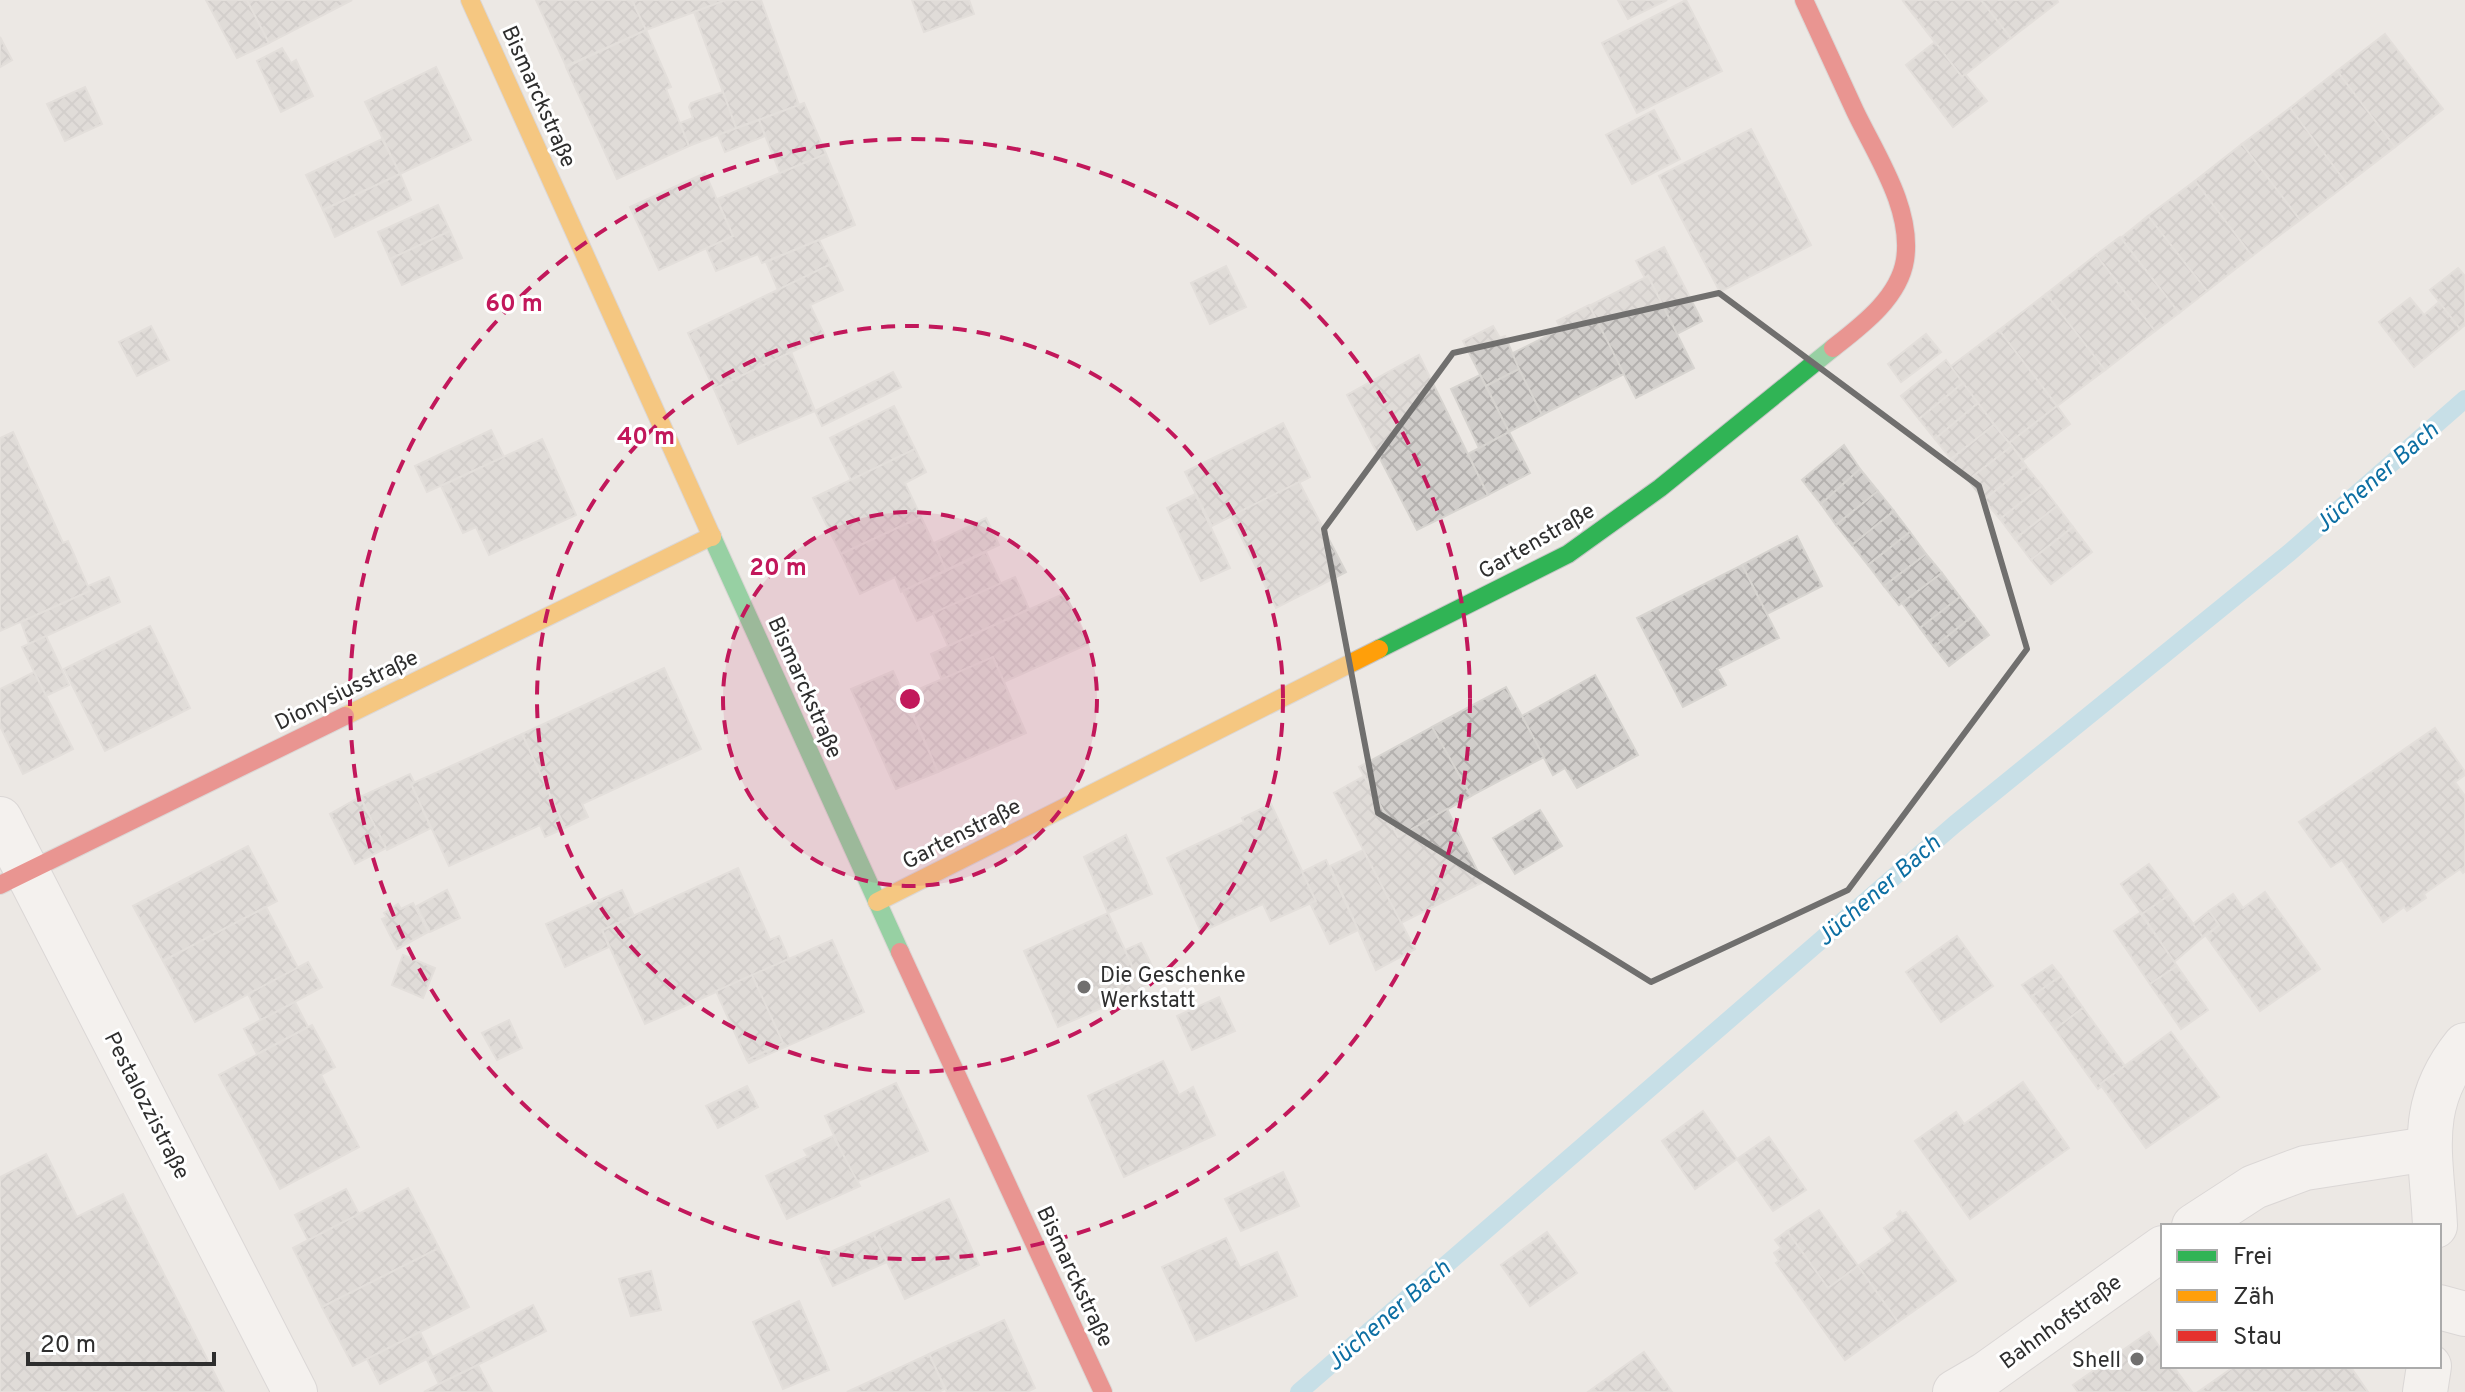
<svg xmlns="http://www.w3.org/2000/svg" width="2465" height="1392" font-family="Overpass,sans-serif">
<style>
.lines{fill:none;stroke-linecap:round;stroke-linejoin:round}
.stream{stroke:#99d6ec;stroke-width:18}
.building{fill:url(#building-cross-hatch);stroke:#d7d4d0;stroke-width:2}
.street-casing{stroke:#c5c4c5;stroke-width:46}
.fast-casing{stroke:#c5c4c5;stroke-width:20}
.slow-casing{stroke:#c5c4c5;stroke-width:20}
.jam-casing{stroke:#c5c4c5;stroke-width:20}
.street{stroke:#fcfcfb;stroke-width:44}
.fast{stroke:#30b455;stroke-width:18}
.slow{stroke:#ff9f0a;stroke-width:18}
.jam{stroke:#e5322d;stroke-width:18}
.marked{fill:none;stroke:#706f6e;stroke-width:6;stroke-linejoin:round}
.ring{fill:none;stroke:#c2185b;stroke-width:4;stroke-dasharray:14 10}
.poi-dot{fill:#706f6e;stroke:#fff;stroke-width:3}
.labels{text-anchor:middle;stroke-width:6;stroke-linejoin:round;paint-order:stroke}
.street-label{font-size:22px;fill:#2e2e2e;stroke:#fff}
.poi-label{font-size:22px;fill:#2e2e2e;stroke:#fff;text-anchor:start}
.water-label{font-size:24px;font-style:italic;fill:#0d6fa3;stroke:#fff}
.centre{fill:#c2185b;stroke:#fff;stroke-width:4}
.ring-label{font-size:24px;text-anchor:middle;font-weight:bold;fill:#c2185b;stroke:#fff;stroke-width:6;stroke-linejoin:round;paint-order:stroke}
</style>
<defs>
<pattern id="building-cross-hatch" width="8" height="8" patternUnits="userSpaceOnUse" patternTransform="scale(2)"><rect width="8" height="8" fill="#d1cecb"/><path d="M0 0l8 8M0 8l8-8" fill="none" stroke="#b4b1af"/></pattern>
</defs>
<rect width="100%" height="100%" fill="#ece8e4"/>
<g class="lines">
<path class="stream" d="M 1299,1392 L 1955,824 L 2289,553 L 2465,399"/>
</g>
<g class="building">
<path d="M 206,0 L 247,0 L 269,43 L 237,58 Z"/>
<path d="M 247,0 L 352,0 L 269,43 Z"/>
<path d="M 536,0 L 632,0 L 646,30 L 566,66 Z"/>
<path d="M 632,0 L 726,0 L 646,30 Z"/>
<path d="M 726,0 L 761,0 L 799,105 L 736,128 L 694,12 Z"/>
<path d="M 912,0 L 969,0 L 974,14 L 924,32 Z"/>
<path d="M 1618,0 L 1667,0 L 1628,19 Z"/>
<path d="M 1686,0 L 1722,71 L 1637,113 L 1602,43 Z"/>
<path d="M 1905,0 L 1981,0 L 2011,38 L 1962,77 L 1903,1 Z"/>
<path d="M 1981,0 L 2057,0 L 2058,2 L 2011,38 Z"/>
<path d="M 646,30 L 671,87 L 666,89 L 689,146 L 617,179 L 566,67 Z"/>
<path d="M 2385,34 L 2443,109 L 2395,147 L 2337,71 Z"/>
<path d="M 0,37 L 12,60 L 0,67 Z"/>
<path d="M 1935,42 L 1962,77 L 1965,74 L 1987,101 L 1953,127 L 1906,65 Z"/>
<path d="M 282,48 L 291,63 L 296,60 L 313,96 L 281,112 L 257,61 Z"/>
<path d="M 436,67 L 471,140 L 400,174 L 365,102 Z"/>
<path d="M 2337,71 L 2395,147 L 2347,184 L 2290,108 Z"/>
<path d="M 85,87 L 102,124 L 65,141 L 47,104 Z"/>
<path d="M 723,92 L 736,128 L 689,146 L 680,123 L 693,118 L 689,107 L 691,103 Z"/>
<path d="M 804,103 L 826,154 L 780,173 L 759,120 Z"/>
<path d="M 2290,108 L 2347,184 L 2300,220 L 2242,144 Z"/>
<path d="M 1654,110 L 1680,159 L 1632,184 L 1606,135 Z"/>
<path d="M 759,120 L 765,136 L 725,152 L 718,135 Z"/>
<path d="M 1751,129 L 1811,245 L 1720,292 L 1659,176 Z"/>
<path d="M 382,139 L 400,174 L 323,210 L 306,175 Z"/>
<path d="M 2242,144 L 2300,220 L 2252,256 L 2195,181 Z"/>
<path d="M 826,154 L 855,225 L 762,263 L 758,254 L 716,271 L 706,248 L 733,236 L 717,199 Z"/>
<path d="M 705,173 L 733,236 L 659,270 L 630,207 Z"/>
<path d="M 400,174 L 411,200 L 335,237 L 323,210 Z"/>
<path d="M 2195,181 L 2252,256 L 2207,291 L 2148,216 Z"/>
<path d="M 438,205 L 450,231 L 390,259 L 378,232 Z"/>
<path d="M 2148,216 L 2207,291 L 2179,313 L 2121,238 Z"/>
<path d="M 450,231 L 462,258 L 402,285 L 390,259 Z"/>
<path d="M 2120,237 L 2179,313 L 2155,331 L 2096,255 Z"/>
<path d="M 819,240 L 831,264 L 778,290 L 766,262 Z"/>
<path d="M 1664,247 L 1702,321 L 1677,334 L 1648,276 L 1645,278 L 1636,261 Z"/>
<path d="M 2096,255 L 2155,331 L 2105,370 L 2046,294 Z"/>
<path d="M 831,264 L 843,290 L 810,305 L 825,336 L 714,389 L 688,333 Z"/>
<path d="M 1226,266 L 1246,307 L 1210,324 L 1191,283 Z"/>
<path d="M 2458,268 L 2465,276 L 2465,325 L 2460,329 L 2430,290 Z"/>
<path d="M 1648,276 L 1694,368 L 1636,398 L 1589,306 Z"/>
<path d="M 2046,294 L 2105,370 L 2057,406 L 1999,330 Z"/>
<path d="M 2410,298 L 2424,315 L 2439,302 L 2460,329 L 2414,367 L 2379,322 Z"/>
<path d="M 1589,305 L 1624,374 L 1542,415 L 1511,354 L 1561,329 L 1557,321 Z"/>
<path d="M 151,326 L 169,360 L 137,376 L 119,342 Z"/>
<path d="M 1493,326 L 1500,338 L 1505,336 L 1519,369 L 1486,386 L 1463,341 Z"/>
<path d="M 1999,330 L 2057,406 L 2009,443 L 1950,367 Z"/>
<path d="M 1926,334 L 1941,352 L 1901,382 L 1888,364 Z"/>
<path d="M 791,352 L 815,411 L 738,444 L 714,389 Z"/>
<path d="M 1419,355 L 1488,495 L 1417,530 L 1347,395 Z"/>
<path d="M 1946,360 L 1963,383 L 1919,419 L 1901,396 Z"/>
<path d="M 1519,369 L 1542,415 L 1509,432 L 1486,386 Z"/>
<path d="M 893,372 L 901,387 L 822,426 L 815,411 Z"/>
<path d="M 1480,375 L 1509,432 L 1479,448 L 1451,389 Z"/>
<path d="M 1963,383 L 1978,403 L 1935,439 L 1919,419 Z"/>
<path d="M 1978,403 L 1994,425 L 1951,459 L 1935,439 Z"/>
<path d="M 894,406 L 915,449 L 851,480 L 830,438 Z"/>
<path d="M 2057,406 L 2070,424 L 2023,460 L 2009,443 Z"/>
<path d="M 1283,423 L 1310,477 L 1212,526 L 1185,472 Z"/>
<path d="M 1994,425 L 2012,446 L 1968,480 L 1951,459 Z"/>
<path d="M 491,430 L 504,457 L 427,492 L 415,466 Z"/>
<path d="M 13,432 L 63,543 L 68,541 L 90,591 L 0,631 L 0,438 Z"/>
<path d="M 1509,432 L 1530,473 L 1488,495 L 1468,454 Z"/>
<path d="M 542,439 L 576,515 L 489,555 L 476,527 L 463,533 L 441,486 Z"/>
<path d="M 1844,445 L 1860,469 L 1821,504 L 1802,480 Z"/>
<path d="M 2012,446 L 2026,466 L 1984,500 L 1968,480 Z"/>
<path d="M 915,449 L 926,472 L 905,483 L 921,517 L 841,554 L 813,498 Z"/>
<path d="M 2026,466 L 2042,486 L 2000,519 L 1984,500 Z"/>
<path d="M 1860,469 L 1878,491 L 1836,525 L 1821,504 Z"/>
<path d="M 1299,482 L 1346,572 L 1276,608 L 1231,516 Z"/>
<path d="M 2042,486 L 2057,506 L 2015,539 L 2000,519 Z"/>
<path d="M 1878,491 L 1894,511 L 1852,545 L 1836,525 Z"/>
<path d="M 1195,494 L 1230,568 L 1201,581 L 1167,508 Z"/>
<path d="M 2057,506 L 2073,527 L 2031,560 L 2015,539 Z"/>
<path d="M 1894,511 L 1910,532 L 1868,565 L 1852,545 Z"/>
<path d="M 921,517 L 946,570 L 901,592 L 895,577 L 860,594 L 841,554 Z"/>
<path d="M 986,518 L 999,545 L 946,570 L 934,543 Z"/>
<path d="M 2073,527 L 2092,552 L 2051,584 L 2031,560 Z"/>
<path d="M 1910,532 L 1926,554 L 1884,586 L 1868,565 Z"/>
<path d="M 1797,536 L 1822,586 L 1767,614 L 1742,565 Z"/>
<path d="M 986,552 L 1001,584 L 917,621 L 903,591 Z"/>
<path d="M 1926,554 L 1942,573 L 1899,605 L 1884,586 Z"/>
<path d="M 1742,565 L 1779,638 L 1717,669 L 1726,685 L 1683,707 L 1637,618 Z"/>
<path d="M 1942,573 L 1960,597 L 1920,628 L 1902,603 Z"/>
<path d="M 109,577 L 120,602 L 29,644 L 21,622 L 90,591 L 88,586 Z"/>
<path d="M 1015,577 L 1029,609 L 948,646 L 933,613 Z"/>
<path d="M 1065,593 L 1088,644 L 1004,682 L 993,657 L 942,680 L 931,654 Z"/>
<path d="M 1960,597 L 1974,615 L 1934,647 L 1920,628 Z"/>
<path d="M 1974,615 L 1989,635 L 1949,666 L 1934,647 Z"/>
<path d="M 150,626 L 190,708 L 105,751 L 64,669 Z"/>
<path d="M 46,636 L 69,685 L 46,696 L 22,647 Z"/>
<path d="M 993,657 L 1026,733 L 938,772 L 905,695 Z"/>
<path d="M 664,668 L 701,749 L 582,804 L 588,817 L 565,828 L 522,734 Z"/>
<path d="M 893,671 L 938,772 L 896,789 L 851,689 Z"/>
<path d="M 34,672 L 73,749 L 23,774 L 0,726 L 0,689 Z"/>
<path d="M 1595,675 L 1638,755 L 1577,788 L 1565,768 L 1553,775 L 1522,716 Z"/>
<path d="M 1506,687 L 1544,757 L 1471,796 L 1432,727 Z"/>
<path d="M 1432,727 L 1471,796 L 1398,837 L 1359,767 Z"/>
<path d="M 2435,728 L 2465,772 L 2465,775 L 2455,782 L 2465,796 L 2465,871 L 2463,873 L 2460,869 L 2424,894 L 2426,898 L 2407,911 L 2404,907 L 2383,922 L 2342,860 L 2331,867 L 2299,822 Z"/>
<path d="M 522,734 L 565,828 L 545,837 L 540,825 L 449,866 L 411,784 Z"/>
<path d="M 410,774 L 414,782 L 411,784 L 431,828 L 387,850 L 360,797 Z"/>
<path d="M 1364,776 L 1398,837 L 1447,809 L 1483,882 L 1401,923 L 1334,793 Z"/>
<path d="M 360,797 L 386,848 L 355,864 L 330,814 Z"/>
<path d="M 1271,804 L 1316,901 L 1271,921 L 1263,904 L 1201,932 L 1167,858 L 1244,822 L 1242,818 Z"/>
<path d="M 1540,810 L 1562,846 L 1515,874 L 1493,838 Z"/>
<path d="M 1126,835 L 1152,894 L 1108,913 L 1084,857 Z"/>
<path d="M 248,846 L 277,901 L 163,961 L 133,906 Z"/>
<path d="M 1363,850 L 1415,949 L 1376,970 L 1330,866 Z"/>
<path d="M 1326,860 L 1358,930 L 1330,944 L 1310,903 L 1316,901 L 1302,872 Z"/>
<path d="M 2149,864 L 2171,894 L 2142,914 L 2121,884 Z"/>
<path d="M 738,868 L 770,940 L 779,936 L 789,959 L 645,1024 L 602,930 Z"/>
<path d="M 447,890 L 460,918 L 430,932 L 417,906 Z"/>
<path d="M 622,890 L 634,916 L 602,930 L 609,947 L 565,967 L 546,924 Z"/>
<path d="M 2265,892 L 2320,969 L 2260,1011 L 2206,936 L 2219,925 L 2209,911 L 2233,894 L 2243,908 Z"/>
<path d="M 2171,894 L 2203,937 L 2174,962 L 2142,914 Z"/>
<path d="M 413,903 L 428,932 L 397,949 L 382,919 L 387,917 L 384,913 L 398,904 L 401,909 Z"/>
<path d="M 266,907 L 298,968 L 195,1022 L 163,961 Z"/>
<path d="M 2209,911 L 2219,925 L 2203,937 L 2193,924 Z"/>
<path d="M 1108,913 L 1143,990 L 1058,1027 L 1024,951 Z"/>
<path d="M 2140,913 L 2177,966 L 2150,984 L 2114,931 Z"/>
<path d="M 1957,936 L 1993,986 L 1941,1022 L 1906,972 Z"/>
<path d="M 832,940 L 864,1012 L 749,1063 L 747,1060 L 783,1043 L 752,975 Z"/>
<path d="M 1141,943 L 1158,979 L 1141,987 L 1125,950 Z"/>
<path d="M 403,955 L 435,968 L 423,998 L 392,985 Z"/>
<path d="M 308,962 L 322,987 L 261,1020 L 248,994 Z"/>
<path d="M 2052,965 L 2061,976 L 2031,997 L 2022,985 Z"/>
<path d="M 2177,966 L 2208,1010 L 2181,1029 L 2150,984 Z"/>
<path d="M 752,975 L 783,1043 L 747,1060 L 716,991 Z"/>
<path d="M 2061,976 L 2083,1008 L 2055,1029 L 2031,997 Z"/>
<path d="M 1219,997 L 1235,1031 L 1192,1050 L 1177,1016 Z"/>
<path d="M 295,1002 L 308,1027 L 257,1054 L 244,1029 Z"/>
<path d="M 2083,1008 L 2125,1066 L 2100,1084 L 2102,1086 L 2098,1089 L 2055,1029 Z"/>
<path d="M 509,1020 L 522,1048 L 497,1060 L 482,1033 Z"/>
<path d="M 312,1025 L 335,1067 L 321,1075 L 359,1147 L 280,1189 L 219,1075 Z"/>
<path d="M 2171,1032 L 2219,1097 L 2146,1148 L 2100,1084 Z"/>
<path d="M 1163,1061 L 1179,1095 L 1193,1087 L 1215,1135 L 1124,1177 L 1088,1096 Z"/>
<path d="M 2023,1082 L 2069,1148 L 1970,1219 L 1915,1141 L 1956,1112 L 1964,1124 Z"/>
<path d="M 896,1083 L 928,1151 L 856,1182 L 825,1116 Z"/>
<path d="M 747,1086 L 758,1107 L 718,1128 L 706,1106 Z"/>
<path d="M 1703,1111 L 1737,1159 L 1695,1189 L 1662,1141 Z"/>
<path d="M 833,1136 L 860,1186 L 787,1219 L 766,1176 L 808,1156 L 804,1150 Z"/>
<path d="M 1769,1137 L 1806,1190 L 1773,1211 L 1737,1159 Z"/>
<path d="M 46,1154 L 77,1217 L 123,1194 L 224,1392 L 0,1392 L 0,1177 Z"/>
<path d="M 1283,1172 L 1299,1206 L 1241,1231 L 1225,1199 Z"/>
<path d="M 408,1188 L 439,1248 L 322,1307 L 293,1248 Z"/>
<path d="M 346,1189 L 359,1214 L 308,1240 L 295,1215 Z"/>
<path d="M 949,1199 L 979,1265 L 905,1299 L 873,1233 Z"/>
<path d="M 1819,1210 L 1858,1266 L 1828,1288 L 1787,1231 Z"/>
<path d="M 1900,1211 L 1902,1214 L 1906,1212 L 1956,1281 L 1898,1322 L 1858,1266 L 1893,1241 L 1884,1228 L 1899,1217 L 1897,1214 Z"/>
<path d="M 1787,1231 L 1828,1288 L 1858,1266 L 1898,1322 L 1845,1360 L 1776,1263 L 1779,1261 L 1774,1253 L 1781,1248 L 1775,1240 Z"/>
<path d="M 1547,1232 L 1577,1273 L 1530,1306 L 1501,1265 Z"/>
<path d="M 873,1233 L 887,1262 L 833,1286 L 819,1257 Z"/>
<path d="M 1226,1238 L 1240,1268 L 1277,1252 L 1297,1296 L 1196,1341 L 1162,1267 Z"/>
<path d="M 439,1248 L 469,1307 L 353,1366 L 322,1307 Z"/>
<path d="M 651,1271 L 661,1310 L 631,1316 L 619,1279 Z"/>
<path d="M 799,1301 L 829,1370 L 783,1389 L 753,1322 Z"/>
<path d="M 533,1305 L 546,1331 L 439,1384 L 427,1360 Z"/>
<path d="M 1004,1320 L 1035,1388 L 1027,1392 L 947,1392 L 929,1354 Z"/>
<path d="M 420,1332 L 432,1356 L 380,1384 L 367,1359 Z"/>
<path d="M 2149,1332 L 2163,1352 L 2163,1366 L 2173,1366 L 2192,1392 L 2078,1392 L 2073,1385 Z"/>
<path d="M 1644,1352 L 1672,1392 L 1588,1392 Z"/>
<path d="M 929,1354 L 945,1389 L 938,1392 L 847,1392 Z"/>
<path d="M 478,1365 L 492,1392 L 424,1392 L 439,1384 Z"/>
<path d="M 2235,1366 L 2350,1366 L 2368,1392 L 2198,1392 Z"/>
</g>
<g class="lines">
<defs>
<g id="street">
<path d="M 0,819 L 295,1392"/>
<path d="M 2194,1226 L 2254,1187 L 2305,1168 L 2428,1149"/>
<path d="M 2435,1226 C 2432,1155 2415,1107 2465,1045"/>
<path d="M 2439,1307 L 2465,1314"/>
<path d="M 1955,1392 L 1986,1374 L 2163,1248"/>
<path d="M 2425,1392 L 2429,1366"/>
</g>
<g id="fast">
<path d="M 712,537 L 900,952"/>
<path d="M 1379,649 L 1568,554 L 1660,488 L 1833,348"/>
</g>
<g id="slow">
<path d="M 470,0 L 712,537"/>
<path d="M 345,716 L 712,536"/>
<path d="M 877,902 L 1379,649"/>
</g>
<g id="jam">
<path d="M 1804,0 C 1821,37 1838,74 1855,111 C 1876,155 1913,209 1905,260 C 1899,298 1861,326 1833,348"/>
<path d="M 0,885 L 345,716"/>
<path d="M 900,952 L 1103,1392"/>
</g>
</defs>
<use href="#street" class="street-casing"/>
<use href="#fast" class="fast-casing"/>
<use href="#slow" class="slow-casing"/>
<use href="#jam" class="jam-casing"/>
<use href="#street" class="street"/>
<use href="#fast" class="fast"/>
<use href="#slow" class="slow"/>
<use href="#jam" class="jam"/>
</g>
<path d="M0 0H2465V1392H0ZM 1719,293 L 1979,486 L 2027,649 L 1848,890 L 1651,982 L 1378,813 L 1324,529 L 1453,353 Z" fill="#ece8e4" fill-opacity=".55" fill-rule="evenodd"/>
<path class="marked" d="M 1719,293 L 1979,486 L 2027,649 L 1848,890 L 1651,982 L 1378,813 L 1324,529 L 1453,353 Z"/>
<circle cx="910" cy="699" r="187" fill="#c2185b" fill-opacity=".12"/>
<g class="ring">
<circle cx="910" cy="699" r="187"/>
<circle cx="910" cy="699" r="373"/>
<circle cx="910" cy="699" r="560"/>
</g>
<g class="poi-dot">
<circle cx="1084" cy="987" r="8"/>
<circle cx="2137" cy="1359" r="8"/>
</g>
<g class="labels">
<g class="street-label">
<text transform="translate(540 96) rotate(66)" y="8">Bismarckstraße</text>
<text transform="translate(1536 540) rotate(-30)" y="8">Gartenstraße</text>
<text transform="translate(806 687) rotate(66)" y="8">Bismarckstraße</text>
<text transform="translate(346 689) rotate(-26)" y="8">Dionysiusstraße</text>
<text transform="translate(961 833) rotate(-27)" y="8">Gartenstraße</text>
<text transform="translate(148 1105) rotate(63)" y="8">Pestalozzistraße</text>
<text transform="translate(1076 1276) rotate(65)" y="8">Bismarckstraße</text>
<text transform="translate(2060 1321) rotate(-36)" y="8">Bahnhofstraße</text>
</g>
<g class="poi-label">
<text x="1100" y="982">Die Geschenke<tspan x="1100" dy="25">Werkstatt</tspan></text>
<text x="2121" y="1367" text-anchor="end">Shell</text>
</g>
<g class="water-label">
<text transform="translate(2376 477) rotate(-41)" y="8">Jüchener Bach</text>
<text transform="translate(1878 890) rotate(-41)" y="8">Jüchener Bach</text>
<text transform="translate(1388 1315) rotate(-41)" y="8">Jüchener Bach</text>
</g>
</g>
<circle cx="910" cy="699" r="12" class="centre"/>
<g class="ring-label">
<text x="514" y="311">60 m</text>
<text x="646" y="444">40 m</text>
<text x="778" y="575">20 m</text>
</g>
<rect x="2161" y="1224" width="280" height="144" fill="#ffffff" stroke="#ababab" stroke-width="2"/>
<rect x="2177" y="1250" width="40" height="12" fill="#30b455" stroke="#ababab" stroke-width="2"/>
<text x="2233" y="1264" font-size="24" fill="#2e2e2e">Frei</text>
<rect x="2177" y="1290" width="40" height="12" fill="#ff9f0a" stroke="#ababab" stroke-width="2"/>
<text x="2233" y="1304" font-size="24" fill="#2e2e2e">Zäh</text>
<rect x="2177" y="1330" width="40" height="12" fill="#e5322d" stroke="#ababab" stroke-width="2"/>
<text x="2233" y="1344" font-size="24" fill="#2e2e2e">Stau</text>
<path d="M28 1352v12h186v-12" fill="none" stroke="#2e2e2e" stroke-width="4"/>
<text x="40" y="1352" font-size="24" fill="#2e2e2e" stroke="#ffffff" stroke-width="6" paint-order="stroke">20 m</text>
</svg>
